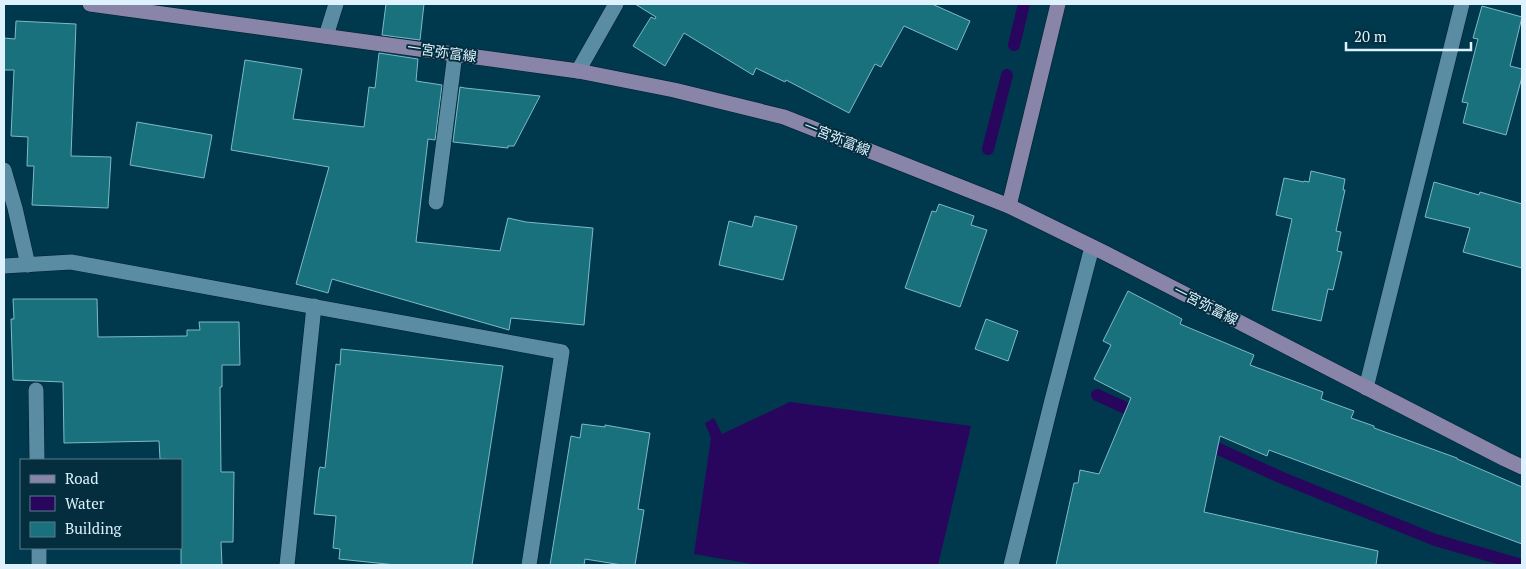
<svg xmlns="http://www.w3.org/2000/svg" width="1526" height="569" font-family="'PT Serif','Noto Sans JP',serif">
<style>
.water{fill:#28065d}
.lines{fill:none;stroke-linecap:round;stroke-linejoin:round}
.stream{stroke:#28065d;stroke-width:12}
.building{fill:#19717e;stroke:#7dbac6}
.lane-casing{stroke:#031e29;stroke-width:16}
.street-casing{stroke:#031e29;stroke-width:16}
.secondary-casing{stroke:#031e29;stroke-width:16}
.lane{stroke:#5a8ca4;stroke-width:15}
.street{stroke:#5a8ca4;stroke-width:15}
.secondary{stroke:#8885a9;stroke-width:15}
.labels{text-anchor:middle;stroke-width:4;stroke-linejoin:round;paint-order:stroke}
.street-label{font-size:14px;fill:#ddf2fd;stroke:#042d3e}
</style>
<rect width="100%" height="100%" fill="#00384e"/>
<path class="water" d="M 790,402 L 971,426 L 938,565 L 758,565 L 694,554 L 711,438 L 705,423 L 714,418 L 722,434 Z"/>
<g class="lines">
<g class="stream">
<path d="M 1014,45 L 1024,4"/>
<path d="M 988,149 L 1007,75"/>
<path d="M 1097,395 L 1141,415"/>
<path d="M 1203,442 L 1280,477 L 1435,540 L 1522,565"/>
</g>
</g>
<g class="building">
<path d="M 386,4 L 424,4 L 420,40 L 382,35 Z"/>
<path d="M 635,4 L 932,4 L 970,21 L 957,50 L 904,26 L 881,67 L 875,64 L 849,113 L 786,80 L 785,82 L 756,68 L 753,75 L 684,33 L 665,66 L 633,46 L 651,17 L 655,19 L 656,17 Z"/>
<path d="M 1482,6 L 1522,17 L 1510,66 L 1522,69 L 1522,77 L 1506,135 L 1463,123 L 1468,103 L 1462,102 L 1478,39 L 1473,38 Z"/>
<path d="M 16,21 L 76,24 L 71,156 L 111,157 L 108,208 L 32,205 L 34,166 L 27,166 L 28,137 L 11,136 L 14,70 L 4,70 L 4,38 L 15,39 Z"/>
<path d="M 379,53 L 418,59 L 416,81 L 442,85 L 435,140 L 428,139 L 416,242 L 500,251 L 508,218 L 526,222 L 593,228 L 584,325 L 511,318 L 509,330 L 332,279 L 328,293 L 296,284 L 329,167 L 231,150 L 245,60 L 302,69 L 293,119 L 364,127 L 369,87 L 375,88 Z"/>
<path d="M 460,87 L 465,88 L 540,96 L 514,146 L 508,146 L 508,148 L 453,142 Z"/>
<path d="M 137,122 L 212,135 L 204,178 L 130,165 Z"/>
<path d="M 1311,171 L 1345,179 L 1343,190 L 1345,190 L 1336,231 L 1341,232 L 1337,251 L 1342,252 L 1333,290 L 1328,289 L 1321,321 L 1272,310 L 1292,219 L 1276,215 L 1284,178 L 1304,182 L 1304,181 L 1309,182 Z"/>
<path d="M 1434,182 L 1479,195 L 1480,192 L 1522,204 L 1522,268 L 1463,252 L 1470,228 L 1425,217 Z"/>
<path d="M 939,204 L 974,216 L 971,225 L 987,230 L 960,307 L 905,288 L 932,211 L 936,212 Z"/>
<path d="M 755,216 L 797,226 L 783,280 L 719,265 L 729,221 L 752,227 Z"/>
<path d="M 1128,291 L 1182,319 L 1180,324 L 1254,355 L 1250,365 L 1323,392 L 1321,399 L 1354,411 L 1351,418 L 1374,426 L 1374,428 L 1457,458 L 1457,459 L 1522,487 L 1522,544 L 1269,450 L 1267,456 L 1220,436 L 1204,512 L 1378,551 L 1376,565 L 1056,565 L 1074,483 L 1078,483 L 1080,470 L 1099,474 L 1131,398 L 1094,379 L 1111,345 L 1103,341 Z"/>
<path d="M 13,299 L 97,299 L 98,337 L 187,336 L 187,330 L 200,330 L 199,322 L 239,322 L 240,365 L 222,365 L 222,387 L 220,387 L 221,472 L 234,472 L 233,542 L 221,542 L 222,565 L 181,565 L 181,460 L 160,459 L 159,441 L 64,443 L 63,382 L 13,380 L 11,319 L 14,319 Z"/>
<path d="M 986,319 L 1018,331 L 1008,361 L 975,349 Z"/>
<path d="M 341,349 L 503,366 L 472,565 L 396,565 L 339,559 L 340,549 L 333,548 L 336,516 L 314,514 L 319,470 L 320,467 L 325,468 L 336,364 L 340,365 Z"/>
<path d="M 582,424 L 605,427 L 605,425 L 650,433 L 638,509 L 644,510 L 635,565 L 622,565 L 585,559 L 584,565 L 550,565 L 571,436 L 580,438 Z"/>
</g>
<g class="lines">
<defs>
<path id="lane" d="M 436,202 L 455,54"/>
<g id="street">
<path d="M 326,36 L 336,4"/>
<path d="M 578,71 L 616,4"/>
<path d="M 4,170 L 15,208 L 28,265"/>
<path d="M 4,266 L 71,262 L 562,352 L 529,565"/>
<path d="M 1366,388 L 1462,4"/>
<path d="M 36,390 L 37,460"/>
<path d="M 39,548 L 39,565"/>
<path d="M 287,565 L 314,306"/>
<path d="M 1011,565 L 1052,400 L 1092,247"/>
</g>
<g id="secondary">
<path d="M 90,4 L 578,71 L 674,90 L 784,117 L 1009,206 L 1105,253 L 1505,459 L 1522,467"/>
<path d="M 1009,206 L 1058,4"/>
</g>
</defs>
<use href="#lane" class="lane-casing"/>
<use href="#street" class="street-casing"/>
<use href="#secondary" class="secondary-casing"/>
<use href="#lane" class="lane"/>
<use href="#street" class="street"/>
<use href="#secondary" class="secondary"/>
</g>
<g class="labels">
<g class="street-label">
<text transform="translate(442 52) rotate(8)" y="5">一宮弥富線</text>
<text transform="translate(837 138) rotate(22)" y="5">一宮弥富線</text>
<text transform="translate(1206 305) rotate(27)" y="5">一宮弥富線</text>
</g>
</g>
<rect width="1526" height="569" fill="none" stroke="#ddf2fd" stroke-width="10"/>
<rect x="20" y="459" width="162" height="90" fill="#042d3e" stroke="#5b7c8a"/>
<rect x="30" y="475" width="25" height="8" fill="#8885a9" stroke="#5b7c8a"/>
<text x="65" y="484" font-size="15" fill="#ddf2fd">Road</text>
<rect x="30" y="496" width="25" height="15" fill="#28065d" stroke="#5b7c8a"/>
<text x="65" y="509" font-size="15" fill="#ddf2fd">Water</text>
<rect x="30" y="522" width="25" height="15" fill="#19717e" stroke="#5b7c8a"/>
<text x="65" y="534" font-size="15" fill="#ddf2fd">Building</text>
<path d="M1346 42v8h125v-8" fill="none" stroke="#ddf2fd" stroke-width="2.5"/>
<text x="1354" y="42" font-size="15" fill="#ddf2fd" stroke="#042d3e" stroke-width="4" paint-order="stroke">20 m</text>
</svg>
